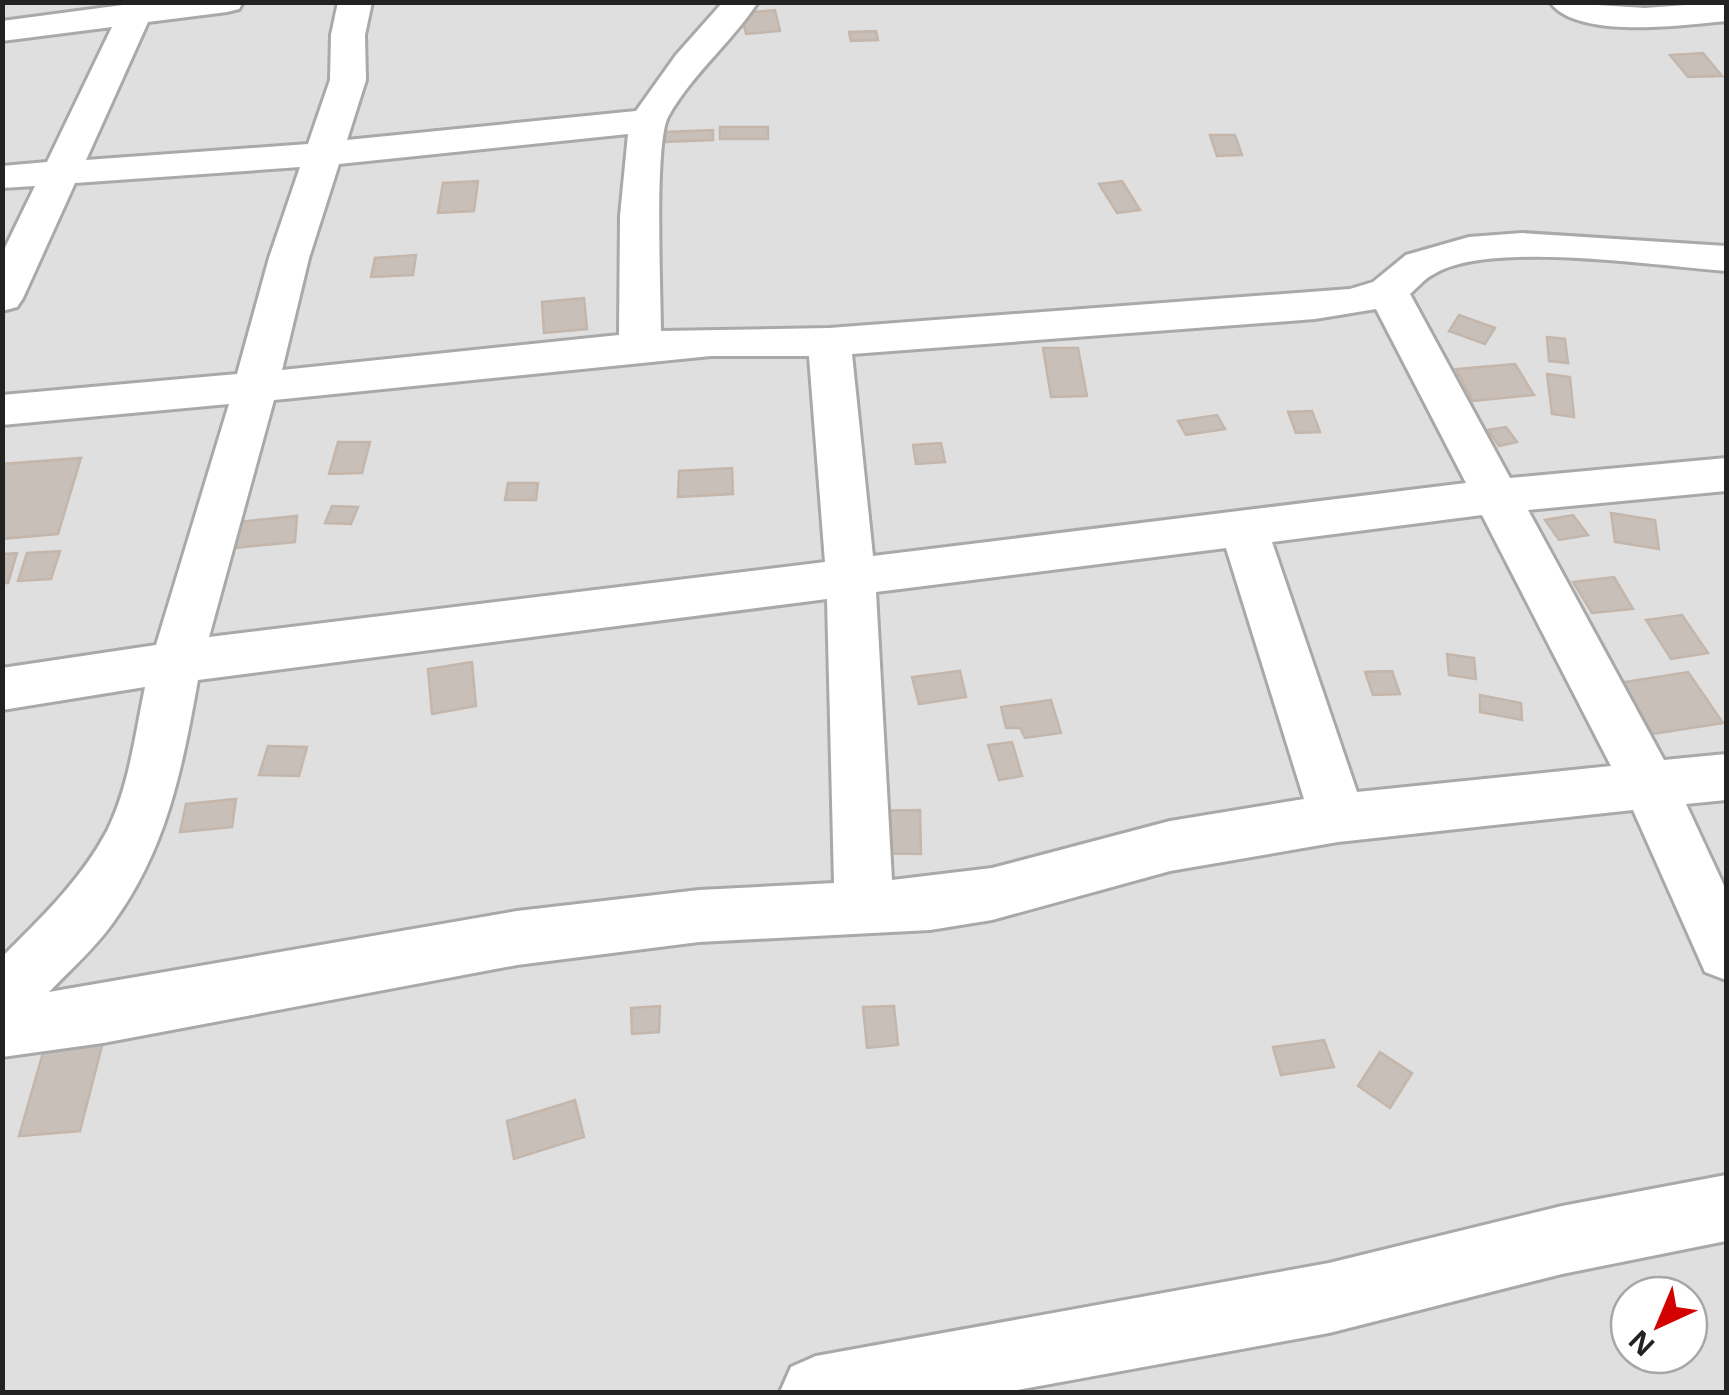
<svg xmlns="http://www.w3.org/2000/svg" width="1729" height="1395" font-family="'Noto Sans',sans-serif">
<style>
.residential{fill:#e0dfdf;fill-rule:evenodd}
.building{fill:#c7bfb8;stroke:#c4b6ab;stroke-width:2.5}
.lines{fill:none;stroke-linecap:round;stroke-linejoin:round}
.minor-casing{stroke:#a9a9a9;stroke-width:6}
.minor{fill:#fff;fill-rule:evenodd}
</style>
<rect width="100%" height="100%" fill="#f2efe9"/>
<path class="residential" d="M 3,3 L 1726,3 L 1726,1392 L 3,1392 ZM 1629,1295 L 1689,1295 L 1689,1355 L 1629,1355 Z"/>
<g class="building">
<path d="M 775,10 L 780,31 L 746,34 L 741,13 Z"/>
<path d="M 876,31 L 878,40 L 851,41 L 849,32 Z"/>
<path d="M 1703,53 L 1722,76 L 1688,77 L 1670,55 Z"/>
<rect x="720" y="127" width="48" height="12"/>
<path d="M 713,130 L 713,140 L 665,142 L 665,132 Z"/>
<path d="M 1210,135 L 1235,135 L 1242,155 L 1217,156 Z"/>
<path d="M 478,181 L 474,211 L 438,213 L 443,183 Z"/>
<path d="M 1122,181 L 1140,210 L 1117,213 L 1099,184 Z"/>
<path d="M 416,255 L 413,275 L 371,277 L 375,258 Z"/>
<path d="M 584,298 L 587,329 L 544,333 L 542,302 Z"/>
<path d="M 1459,315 L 1495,328 L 1485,344 L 1449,331 Z"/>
<path d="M 1547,337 L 1565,339 L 1568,363 L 1549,361 Z"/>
<path d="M 1043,348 L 1078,348 L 1087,396 L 1051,397 Z"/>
<path d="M 1515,364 L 1534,395 L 1473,401 L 1456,369 Z"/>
<path d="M 1547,374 L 1570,377 L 1574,417 L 1552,414 Z"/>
<path d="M 1312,411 L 1320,432 L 1296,433 L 1288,412 Z"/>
<path d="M 1217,415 L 1225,429 L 1186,435 L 1178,421 Z"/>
<path d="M 1506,427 L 1517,442 L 1499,446 L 1488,430 Z"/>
<path d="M 338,442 L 370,442 L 362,473 L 329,474 Z"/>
<path d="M 941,443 L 945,462 L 916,464 L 913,445 Z"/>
<path d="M 81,458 L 58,534 L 2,539 L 2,464 Z"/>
<path d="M 732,468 L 733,494 L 678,497 L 679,471 Z"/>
<path d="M 508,483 L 538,483 L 536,500 L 505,500 Z"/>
<path d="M 332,506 L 358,507 L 351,524 L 325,523 Z"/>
<path d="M 1611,513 L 1655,520 L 1659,549 L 1615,542 Z"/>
<path d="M 1573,515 L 1588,535 L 1559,540 L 1545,520 Z"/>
<path d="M 297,516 L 295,542 L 234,548 L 238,522 Z"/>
<path d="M 60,551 L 51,579 L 18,581 L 27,553 Z"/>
<path d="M 17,553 L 8,583 L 2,583 L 2,554 Z"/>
<path d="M 1614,577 L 1633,609 L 1592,613 L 1573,582 Z"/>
<path d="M 1682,615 L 1708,653 L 1671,659 L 1646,620 Z"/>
<path d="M 1447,654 L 1474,658 L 1476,679 L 1449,675 Z"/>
<path d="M 472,662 L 476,706 L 432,714 L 428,669 Z"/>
<path d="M 960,671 L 966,697 L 919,704 L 912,677 Z"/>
<path d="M 1392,671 L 1400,694 L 1373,695 L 1365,672 Z"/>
<path d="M 1688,672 L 1723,723 L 1653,734 L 1619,683 Z"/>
<path d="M 1480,695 L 1521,703 L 1522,720 L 1480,712 Z"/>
<path d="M 1051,700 L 1061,733 L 1025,738 L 1020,728 L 1006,728 L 1001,707 Z"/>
<path d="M 1012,742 L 1022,776 L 999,780 L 988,745 Z"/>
<path d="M 268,746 L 307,747 L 299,776 L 259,775 Z"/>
<path d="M 236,799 L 232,827 L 180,832 L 186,804 Z"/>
<path d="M 920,810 L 921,854 L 864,853 L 863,811 Z"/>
<path d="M 660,1006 L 659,1032 L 632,1034 L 631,1008 Z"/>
<path d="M 894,1006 L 898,1045 L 867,1048 L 863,1007 Z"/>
<path d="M 1324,1040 L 1334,1067 L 1281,1075 L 1273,1047 Z"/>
<path d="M 103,1042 L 80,1131 L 19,1136 L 45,1046 Z"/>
<path d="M 1380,1052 L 1412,1073 L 1390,1108 L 1358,1086 Z"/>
<path d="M 575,1100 L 584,1137 L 514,1159 L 507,1121 Z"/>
</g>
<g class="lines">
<defs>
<g id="minor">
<path d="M 145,2 L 243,2 L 239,9 L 227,12 L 148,22 L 86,160 L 308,144 L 330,80 L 331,35 L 338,2 L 372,2 L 365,35 L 366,80 L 347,140 L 636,111 L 676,55 L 723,2 L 758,2 C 731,43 692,74 668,117 C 654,144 661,293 661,331 L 829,328 L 1350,289 L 1373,282 L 1406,255 L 1469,237 L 1522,233 L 1726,246 L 1726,271 C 1657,266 1490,240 1434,274 C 1425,278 1418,287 1410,294 L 1510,478 L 1726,458 L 1726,491 L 1528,510 L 1664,760 L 1726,754 L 1726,800 L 1686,804 L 1726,890 L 1726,980 L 1705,972 L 1633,810 L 1338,842 L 1170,871 L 992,920 L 930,930 L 699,942 L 517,965 L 103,1043 L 2,1057 L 2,957 C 41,918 81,880 107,831 C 129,787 135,735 145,687 L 2,710 L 2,668 L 156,645 L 229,404 L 2,425 L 2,395 L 237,374 L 269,258 L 300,167 L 75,183 L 23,298 L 17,307 L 2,311 L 2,254 L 35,186 L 2,188 L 2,166 L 47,162 L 112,27 L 2,41 L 2,21 ZM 628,134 L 620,216 L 619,335 L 282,370 L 309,258 L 339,164 ZM 1376,309 L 1466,483 L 873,556 L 852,354 L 1315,319 ZM 711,356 L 809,356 L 825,562 L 209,637 L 274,400 ZM 1482,515 L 1611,766 L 1357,792 L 1272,542 ZM 1226,548 L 1304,799 L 1170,821 L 992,868 L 892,880 L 876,592 ZM 827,599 L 834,883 L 699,890 L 517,911 L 49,992 C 70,970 94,949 112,924 C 167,849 182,769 198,680 Z"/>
<path d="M 1550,2 L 1645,8 L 1726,2 L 1726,21 C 1686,25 1576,40 1550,2 Z"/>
<path d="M 1726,1175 L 1726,1241 L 1562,1274 L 1329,1333 L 1006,1392 L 780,1392 L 791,1367 L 816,1356 L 1329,1263 L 1562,1206 Z"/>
</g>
</defs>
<use href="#minor" class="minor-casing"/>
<use href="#minor" class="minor"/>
</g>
<rect width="1729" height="1395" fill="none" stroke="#222222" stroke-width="10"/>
<g transform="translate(1659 1325) rotate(224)"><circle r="48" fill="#ffffff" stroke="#a7a7a7" stroke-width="2.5"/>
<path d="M0-8L18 38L0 25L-18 38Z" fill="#d40000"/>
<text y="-15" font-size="28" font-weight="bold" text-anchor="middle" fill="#222222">N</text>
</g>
</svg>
